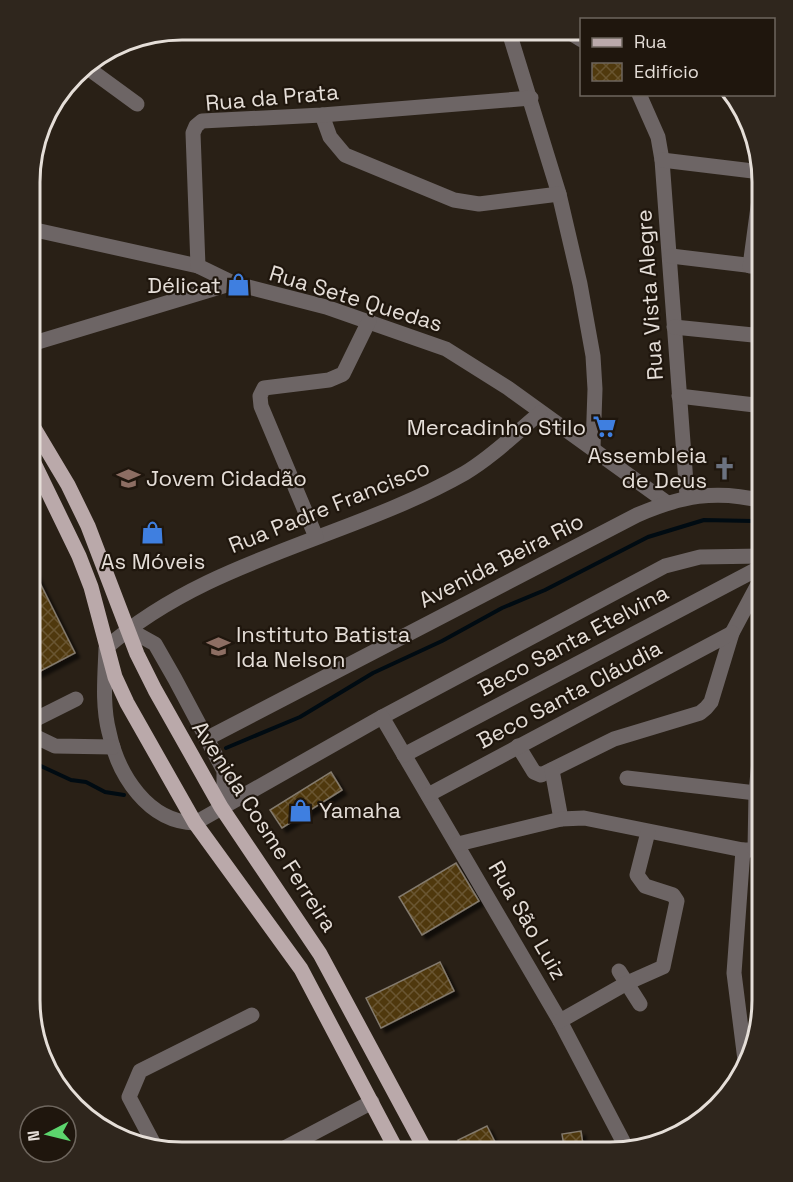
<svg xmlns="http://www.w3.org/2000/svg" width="793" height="1182" font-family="'Space Grotesk',sans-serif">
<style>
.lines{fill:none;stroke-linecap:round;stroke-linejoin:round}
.stream{stroke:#000b12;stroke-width:4}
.building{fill:url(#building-cross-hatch);stroke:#837a6d;stroke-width:1.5;filter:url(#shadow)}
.minor{stroke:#6d6565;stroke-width:15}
.major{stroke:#baa9aa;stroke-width:15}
.labels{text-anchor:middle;stroke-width:4.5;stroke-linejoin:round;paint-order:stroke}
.street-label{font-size:22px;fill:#e5ded8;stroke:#1f160d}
.poi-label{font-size:22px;fill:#e5ded8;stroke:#1f160d;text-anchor:end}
.rim{fill:none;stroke:#e5ded8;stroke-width:3}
</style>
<defs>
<pattern id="building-cross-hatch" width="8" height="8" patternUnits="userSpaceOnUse" patternTransform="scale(1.5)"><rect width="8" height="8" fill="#50390d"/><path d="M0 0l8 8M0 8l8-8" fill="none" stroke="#695530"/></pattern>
<filter id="shadow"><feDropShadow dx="4.5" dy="4.5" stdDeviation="1.5" flood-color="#0009"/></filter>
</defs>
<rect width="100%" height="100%" fill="#292016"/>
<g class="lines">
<g class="stream">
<path d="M 226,748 L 300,717 L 373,673 L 442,641 L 502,608 L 545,590 L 648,537 L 704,520 L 752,521 L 763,525"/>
<path d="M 30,761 L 71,780 L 86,782 L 105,792 L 124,795"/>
</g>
</g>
<g class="building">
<path d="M 31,565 L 75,653 L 31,676 Z"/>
<path d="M 331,772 L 342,790 L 282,828 L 270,810 Z"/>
<path d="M 456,863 L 479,901 L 422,935 L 399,897 Z"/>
<path d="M 440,962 L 454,991 L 381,1028 L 366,998 Z"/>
<path d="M 487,1126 L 500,1152 L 463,1152 L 458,1140 Z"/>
<path d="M 581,1131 L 584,1152 L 565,1152 L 562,1134 Z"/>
</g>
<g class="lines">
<g class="minor">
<path d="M 509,32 L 559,194 L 580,284 L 593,356 L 595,389 L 593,448"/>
<path d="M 569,32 L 582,40"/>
<path d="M 85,66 L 137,104"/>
<path d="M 639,94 L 658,137 L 662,160 L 687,496"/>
<path d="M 322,115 L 330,137 L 345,155 L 454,200 L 479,204 L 559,194"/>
<path d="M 662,160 L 761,172"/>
<path d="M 31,229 L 198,266"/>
<path d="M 671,256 L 763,267"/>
<path d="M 750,266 L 762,177"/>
<path d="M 233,283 L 198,266 L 193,133 L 196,126 L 202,121 L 322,115 L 531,98"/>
<path d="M 674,327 L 763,336"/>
<path d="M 31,344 L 233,283 L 326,307 L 446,349 L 508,388 L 666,502"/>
<path d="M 679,396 L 763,406"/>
<path d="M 540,413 C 516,433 492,457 465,473 C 349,539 208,558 106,648 C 105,676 102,705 109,732 C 118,775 148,822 195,823 L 382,717 L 665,566 L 700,557 L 763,556"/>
<path d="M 316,537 L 261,406 L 260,396 L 264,388 L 329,380 L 343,374 L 369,321"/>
<path d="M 128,629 L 155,644 L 175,679 L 224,771 L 224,790 L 221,807"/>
<path d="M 382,717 L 560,1021 L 627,1149"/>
<path d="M 30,722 L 76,699"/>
<path d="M 30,734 L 55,746 L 113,747"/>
<path d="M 206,739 L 637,515 C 681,496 715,489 763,501"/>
<path d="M 518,746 L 534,772 L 541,775 L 614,739 L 700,713 L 706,708 L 711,702 L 732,633 L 763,575"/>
<path d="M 404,755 L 763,566"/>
<path d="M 552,770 L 561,819"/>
<path d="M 627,778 L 756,793"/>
<path d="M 428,795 L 732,633"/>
<path d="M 458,844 L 561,819 L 584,818 L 743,850 L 763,850"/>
<path d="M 743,850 L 734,973 L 745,1060"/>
<path d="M 755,850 L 756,793 L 763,718"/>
<path d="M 619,971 L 640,1004"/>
<path d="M 560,1021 L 627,983 L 663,967 L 677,901 L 673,895 L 645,886 L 637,875 L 648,832"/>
<path d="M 156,1148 L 129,1097 L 140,1071 L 252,1015"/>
<path d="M 279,1151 L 372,1102"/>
</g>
<g class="major">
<path d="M 31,423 L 68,485 L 88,526 L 137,654 L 155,690 L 221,807 L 320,954 L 426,1151"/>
<path d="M 31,457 L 79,556 L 91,587 L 115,677 L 127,703 L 195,823 L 301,969 L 397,1151"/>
</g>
</g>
<defs>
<symbol id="shop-bare" viewBox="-9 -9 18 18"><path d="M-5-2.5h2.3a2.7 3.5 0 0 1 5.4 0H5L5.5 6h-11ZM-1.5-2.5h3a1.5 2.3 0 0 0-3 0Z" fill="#3f7fe0" stroke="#1f160d" stroke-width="2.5" paint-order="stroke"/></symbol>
<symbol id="supermarket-bare" viewBox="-9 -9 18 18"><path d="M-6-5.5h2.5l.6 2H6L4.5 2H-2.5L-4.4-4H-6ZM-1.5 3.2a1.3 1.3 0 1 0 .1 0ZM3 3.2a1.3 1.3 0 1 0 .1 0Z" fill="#3f7fe0" stroke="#1f160d" stroke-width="2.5" paint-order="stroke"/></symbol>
<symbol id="church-bare" viewBox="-9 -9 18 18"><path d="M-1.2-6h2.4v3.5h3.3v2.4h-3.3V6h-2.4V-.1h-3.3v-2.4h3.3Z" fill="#6b7280" stroke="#1f160d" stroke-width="2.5" paint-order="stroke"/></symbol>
<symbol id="school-bare" viewBox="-9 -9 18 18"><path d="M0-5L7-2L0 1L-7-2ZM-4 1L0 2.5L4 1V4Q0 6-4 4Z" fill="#8d6e63" stroke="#1f160d" stroke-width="2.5" paint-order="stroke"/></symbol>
</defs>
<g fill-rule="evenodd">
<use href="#shop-bare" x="222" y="268" width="33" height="33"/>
<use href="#supermarket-bare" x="588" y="410" width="33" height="33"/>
<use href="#church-bare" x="708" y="452" width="33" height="33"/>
<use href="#school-bare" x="112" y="462" width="33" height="33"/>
<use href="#shop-bare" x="136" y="516" width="33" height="33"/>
<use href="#school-bare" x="202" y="630" width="33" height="33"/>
<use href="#shop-bare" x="284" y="794" width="33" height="33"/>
</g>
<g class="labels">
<g class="street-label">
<text transform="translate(272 97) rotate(-5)" y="8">Rua da Prata</text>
<text transform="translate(649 295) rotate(-94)" y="8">Rua Vista Alegre</text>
<text transform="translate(356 298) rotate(17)" y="8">Rua Sete Quedas</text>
<text transform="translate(329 506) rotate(-22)" y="8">Rua Padre Francisco</text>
<text transform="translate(501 560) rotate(-27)" y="8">Avenida Beira Rio</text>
<text transform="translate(573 640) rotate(-28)" y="8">Beco Santa Etelvina</text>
<text transform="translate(569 694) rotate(-28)" y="8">Beco Santa Cláudia</text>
<text transform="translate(265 826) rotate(57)" y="8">Avenida Cosme Ferreira</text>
<text transform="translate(528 920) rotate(60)" y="8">Rua São Luiz</text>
</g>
<g class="poi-label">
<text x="221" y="293">Délicat</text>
<text x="586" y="435">Mercadinho Stilo</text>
<text x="707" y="463">Assembleia<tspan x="707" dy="25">de Deus</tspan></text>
<text x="146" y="486" text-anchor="start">Jovem Cidadão</text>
<text x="153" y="569" text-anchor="middle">As Móveis</text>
<text x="236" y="642" text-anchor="start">Instituto Batista<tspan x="236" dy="25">Ida Nelson</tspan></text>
<text x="319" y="818" text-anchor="start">Yamaha</text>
</g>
</g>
<path d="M0 0H793V1182H0ZM182 40H610A142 142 0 0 1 752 182V1000A142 142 0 0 1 610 1142H182A142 142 0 0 1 40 1000V182A142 142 0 0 1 182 40Z" fill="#2f261d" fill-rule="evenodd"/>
<path class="rim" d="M182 40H610A142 142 0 0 1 752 182V1000A142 142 0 0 1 610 1142H182A142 142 0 0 1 40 1000V182A142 142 0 0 1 182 40Z"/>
<rect x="580" y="18" width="195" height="78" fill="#1f160d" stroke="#6e665e" stroke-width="1.5"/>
<rect x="592" y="38" width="30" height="9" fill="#baa9aa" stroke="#6e665e" stroke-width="1.5"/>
<text x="634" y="48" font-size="18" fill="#e5ded8">Rua</text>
<rect x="592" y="63" width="30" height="18" fill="url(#building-cross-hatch)" stroke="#6e665e" stroke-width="1.5"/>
<text x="634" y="78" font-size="18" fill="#e5ded8">Edifício</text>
<g transform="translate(48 1134) rotate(263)"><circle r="28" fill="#1f160d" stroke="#6e665e" stroke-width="1.5"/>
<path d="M0-4.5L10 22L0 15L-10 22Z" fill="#5cd56d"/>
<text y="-9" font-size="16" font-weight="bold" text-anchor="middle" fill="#e5ded8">N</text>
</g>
</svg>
